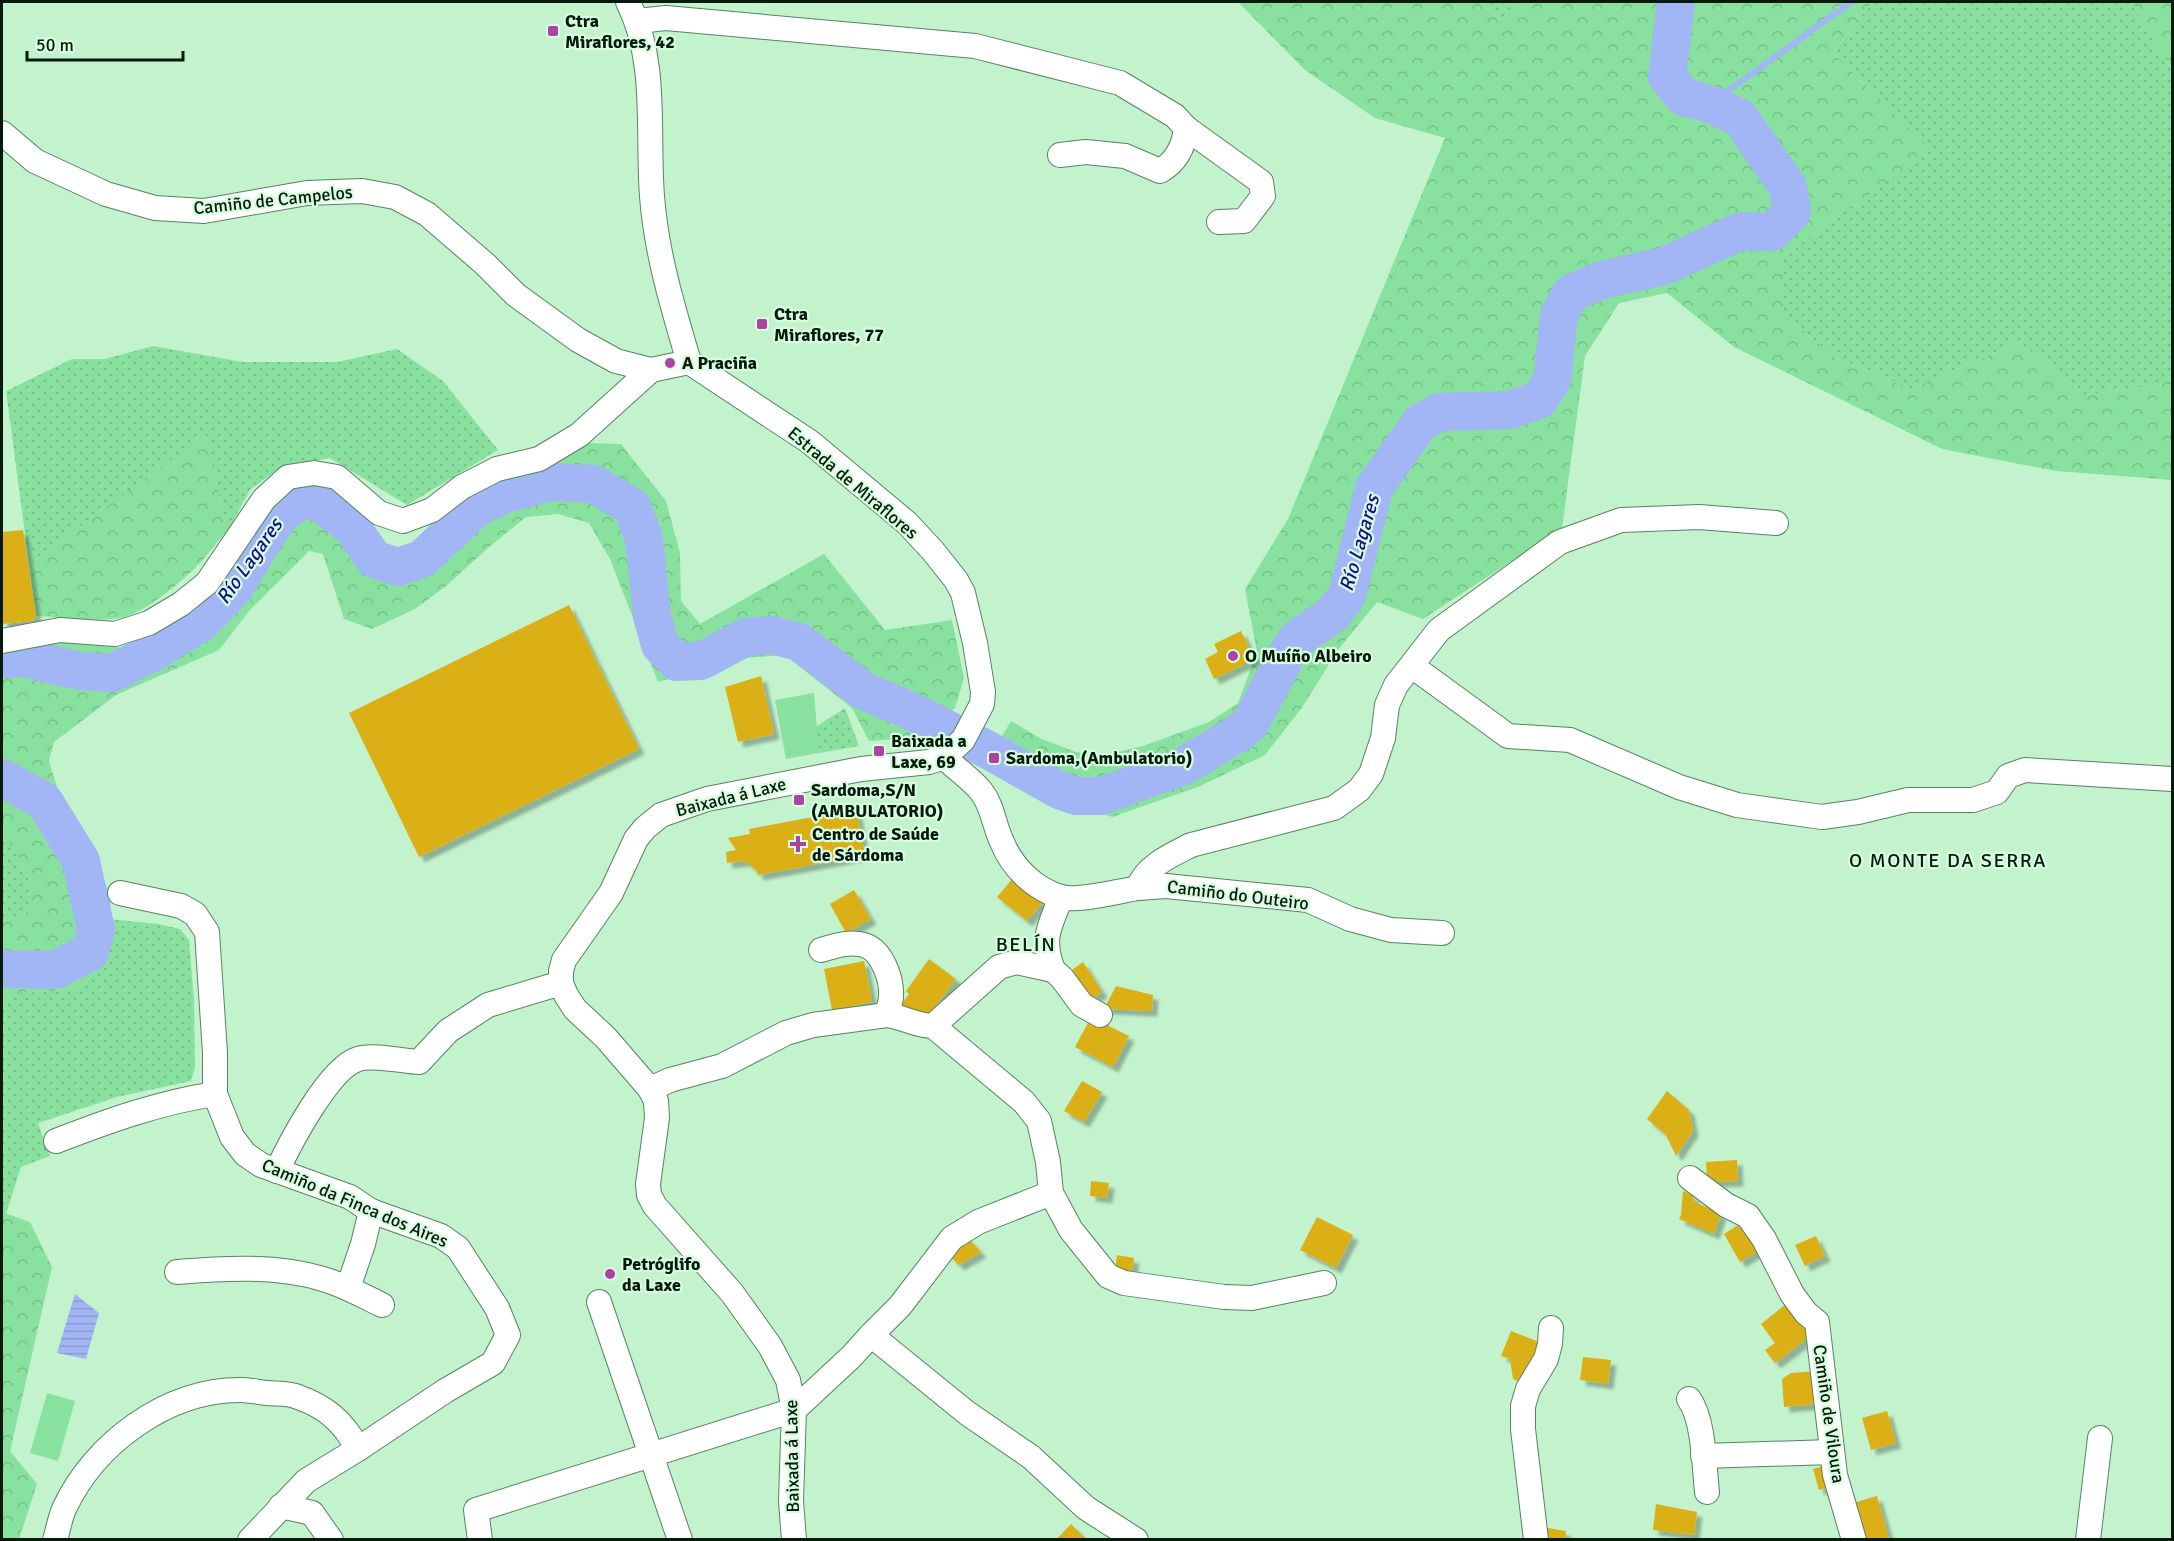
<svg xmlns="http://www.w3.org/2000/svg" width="2174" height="1541" font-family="Signika,sans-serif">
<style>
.grass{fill:url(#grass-dots)}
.forest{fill:url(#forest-crowns)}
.garden{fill:#88e19f}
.water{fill:url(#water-rules)}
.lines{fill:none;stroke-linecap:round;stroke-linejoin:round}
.stream{stroke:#a2b5f4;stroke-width:6}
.river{stroke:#a2b5f4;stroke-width:38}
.building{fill:#dab013;filter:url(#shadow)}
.minor-casing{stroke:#578362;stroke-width:26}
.minor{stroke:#fff;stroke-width:24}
.poi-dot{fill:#ac42a3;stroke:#d7fddf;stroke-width:2}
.labels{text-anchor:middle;stroke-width:4.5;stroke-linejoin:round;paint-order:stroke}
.poi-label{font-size:18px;font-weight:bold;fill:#081a0d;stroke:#d7fddf;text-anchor:start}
.street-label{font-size:18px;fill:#081a0d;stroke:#d7fddf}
.water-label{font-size:20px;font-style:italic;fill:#180d89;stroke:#d7fddf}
.neighbourhood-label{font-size:20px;letter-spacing:1.5px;fill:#081a0d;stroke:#d7fddf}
</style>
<defs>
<pattern id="grass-dots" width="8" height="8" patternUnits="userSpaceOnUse" patternTransform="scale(1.5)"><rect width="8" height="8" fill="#88e19f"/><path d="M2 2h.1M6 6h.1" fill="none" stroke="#74c088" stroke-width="1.8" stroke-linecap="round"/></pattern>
<pattern id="forest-crowns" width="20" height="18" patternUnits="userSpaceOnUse" patternTransform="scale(1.5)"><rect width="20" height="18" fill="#88e19f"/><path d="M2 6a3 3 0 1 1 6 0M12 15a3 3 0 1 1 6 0" fill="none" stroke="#74c088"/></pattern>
<pattern id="water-rules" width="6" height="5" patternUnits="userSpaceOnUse" patternTransform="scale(1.5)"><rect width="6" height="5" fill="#a2b5f4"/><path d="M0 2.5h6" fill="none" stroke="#8a9bd0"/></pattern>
<filter id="shadow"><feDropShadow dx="5.5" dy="5.5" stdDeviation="1.5" flood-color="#0004"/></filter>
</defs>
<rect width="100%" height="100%" fill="#c3f3cd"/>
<g class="grass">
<path d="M 1479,2 L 1516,2 L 1501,20 Z"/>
<path d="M 1872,2 L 2131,2 L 2172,70 L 2172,375 L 2163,384 L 2085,395 L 2019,342 L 1912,389 L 1836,358 L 1784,315 L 1784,255 L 1930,150 L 1833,53 Z"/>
<path d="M 153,346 L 243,362 L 337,362 L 397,349 L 443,381 L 498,450 L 407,505 L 330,458 L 280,468 L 250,490 L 227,532 L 206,435 L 29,564 L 6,391 L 72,359 L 105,359 Z"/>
<path d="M 845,708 L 859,746 L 819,753 L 814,728 Z"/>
<path d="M 2,831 L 16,852 L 32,886 L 32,909 L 2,923 Z"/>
<path d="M 109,919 L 158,924 L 180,929 L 189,940 L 194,1001 L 195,1067 L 191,1081 L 117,1097 L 38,1123 L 50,1156 L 21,1167 L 6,1214 L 2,1212 L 2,1000 L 21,993 L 79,989 L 106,960 Z"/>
</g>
<g class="forest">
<path d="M 1238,2 L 1479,2 L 1501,20 L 1516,2 L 1872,2 L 1833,53 L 1931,150 L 1784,255 L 1784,315 L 1836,358 L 1912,389 L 2019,342 L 2085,395 L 2163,384 L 2172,375 L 2172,480 L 2056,471 L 1942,449 L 1734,347 L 1667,293 L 1619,303 L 1585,356 L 1562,528 L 1423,619 L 1377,602 L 1338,650 L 1301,709 L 1265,755 L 1198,787 L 1112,817 L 1042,795 L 986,763 L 1011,721 L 1042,739 L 1076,752 L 1110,754 L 1143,746 L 1209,722 L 1238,703 L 1257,652 L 1245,589 L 1288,519 L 1445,138 L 1375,118 L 1305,70 Z"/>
<path d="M 2131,2 L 2172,2 L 2172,70 Z"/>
<path d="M 206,434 L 227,532 C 215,542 208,556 196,567 C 180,583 147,611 124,617 C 103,623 60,617 36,616 L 29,564 Z"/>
<path d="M 589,443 L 621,444 L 666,501 L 680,553 L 681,601 L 700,624 L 824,554 L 885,630 L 952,620 L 964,678 L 955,708 L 923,737 L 869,741 L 852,708 L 785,655 L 745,658 L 658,682 L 610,559 L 589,523 L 558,514 L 526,517 L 488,548 L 446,586 L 415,609 L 372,629 L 344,619 L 323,554 L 309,551 L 250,610 L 219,650 L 116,695 L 54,742 L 49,761 L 59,793 L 81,832 L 111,896 L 106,960 L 79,989 L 21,993 L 2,1000 L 2,923 L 32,909 L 32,886 L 16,852 L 2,831 L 2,655 L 8,648 L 75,642 L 124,648 L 168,630 L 214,593 L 249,538 L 293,494 L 317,491 L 355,516 L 382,554 L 411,554 L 440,531 L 496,478 Z"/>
<path d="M 2,1212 L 30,1222 L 52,1267 L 10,1451 L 37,1484 L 19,1539 L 2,1539 Z"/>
</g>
<g class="garden">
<path d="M 814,693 L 819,753 L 786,759 L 775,700 Z"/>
<path d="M 47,1393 L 75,1401 L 58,1461 L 30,1453 Z"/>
</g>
<path class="water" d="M 75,1294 L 99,1313 L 86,1359 L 57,1353 Z"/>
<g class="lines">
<path class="stream" d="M 1710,104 L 1851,2"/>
<g class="river">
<path d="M 2,659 L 23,658 L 80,671 L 112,673 L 154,652 L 202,622 L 235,587 L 261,543 L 281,514 L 299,501 L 312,500 L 324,505 L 352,527 L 374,559 L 398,567 L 422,559 L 477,507 L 505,494 L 550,482 L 594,484 L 632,507 L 644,539 L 652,616 L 660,645 L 677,662 L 701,661 L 746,637 L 772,635 L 799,642 L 864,691 L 913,712 L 990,751 L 1059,790 L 1076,796 L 1101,796 L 1184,766 L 1240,732 L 1250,724 L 1289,650 L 1298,638 L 1333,614 L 1347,595 L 1374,488 L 1420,423 L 1439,412 L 1510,410 L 1539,400 L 1552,380 L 1559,315 L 1571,293 L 1602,280 L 1664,266 L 1741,231 L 1772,232 L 1792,212 L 1788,187 L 1740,118 L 1710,104 L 1684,97 L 1667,77 L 1676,2"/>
<path d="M 2,778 L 44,801 L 81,861 L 96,930 L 90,952 L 55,970 L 2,969"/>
</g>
</g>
<g class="building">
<path d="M 23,530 L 36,616 L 32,621 L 2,624 L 2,532 Z"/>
<path d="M 569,605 L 639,749 L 419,857 L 349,713 Z"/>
<path d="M 1241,631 L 1255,659 L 1214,679 L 1205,659 L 1218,652 L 1214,644 Z"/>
<path d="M 761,676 L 774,734 L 738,742 L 725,687 Z"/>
<path d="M 856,809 L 865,855 L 758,875 L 757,871 L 745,861 L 727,863 L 726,852 L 736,850 L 728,838 L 750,834 L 749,829 Z"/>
<path d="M 1013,878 L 1043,902 L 1027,921 L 997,897 Z"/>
<path d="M 854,890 L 871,919 L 846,933 L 830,904 Z"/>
<path d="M 929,959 L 956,979 L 922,1024 L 899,1007 L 909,994 L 906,991 Z"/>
<path d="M 864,961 L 872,1002 L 832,1010 L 824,969 Z"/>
<path d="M 1083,962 L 1102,992 L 1085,1004 L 1065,975 Z"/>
<path d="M 1116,986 L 1153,995 L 1152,1011 L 1104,1009 Z"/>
<path d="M 1091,1017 L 1129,1036 L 1113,1067 L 1075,1047 Z"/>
<path d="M 1082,1081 L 1102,1092 L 1084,1122 L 1064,1111 Z"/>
<path d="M 1667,1091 L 1689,1110 L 1693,1131 L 1676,1156 L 1666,1135 L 1647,1119 Z"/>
<path d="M 1737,1160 L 1738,1181 L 1707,1182 L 1706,1162 Z"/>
<path d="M 1091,1181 L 1109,1183 L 1107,1198 L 1090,1196 Z"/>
<path d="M 1683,1191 L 1694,1196 L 1693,1201 L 1721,1214 L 1714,1234 L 1679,1219 L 1681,1215 Z"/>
<path d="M 1317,1217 L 1353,1235 L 1336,1268 L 1300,1250 Z"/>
<path d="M 1749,1224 L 1760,1250 L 1740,1262 L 1724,1234 L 1738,1225 L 1741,1229 Z"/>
<path d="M 965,1235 L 981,1252 L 959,1265 L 948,1254 Z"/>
<path d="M 1816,1236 L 1825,1256 L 1805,1266 L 1795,1245 Z"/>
<path d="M 1117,1255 L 1134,1258 L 1132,1272 L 1115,1269 Z"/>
<path d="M 1791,1300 L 1816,1332 L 1775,1363 L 1765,1350 L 1775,1343 L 1761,1324 Z"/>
<path d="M 1511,1331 L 1542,1343 L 1528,1385 L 1513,1379 L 1510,1359 L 1501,1356 Z"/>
<path d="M 1583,1357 L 1611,1360 L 1608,1384 L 1580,1380 Z"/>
<path d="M 1816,1371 L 1818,1404 L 1784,1407 L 1782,1379 L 1791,1373 Z"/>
<path d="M 1887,1411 L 1896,1443 L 1871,1450 L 1862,1418 Z"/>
<path d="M 1824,1466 L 1830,1487 L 1819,1490 L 1813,1469 Z"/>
<path d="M 1877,1496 L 1889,1539 L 1866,1540 L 1856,1502 Z"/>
<path d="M 1656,1504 L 1697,1512 L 1694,1535 L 1653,1530 Z"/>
<path d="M 1071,1524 L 1087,1540 L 1056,1540 Z"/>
<path d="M 1542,1527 L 1566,1531 L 1565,1540 L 1543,1539 Z"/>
</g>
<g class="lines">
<defs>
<g id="minor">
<path d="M 628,2 C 658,61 647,132 652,196 C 656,252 673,308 689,362 L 810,442 L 907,523 L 933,551 L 956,580 L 963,593 L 975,643 L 983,692 L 982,704 L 963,740 L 944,757 L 929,762 L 861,769 L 707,799 L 661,815 L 645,828 L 636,839 L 611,893 L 564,960 L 561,971 L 561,983 L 566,995 L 575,1009 L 606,1038 L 650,1089 L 656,1101 L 657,1118 L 648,1184 L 649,1195 L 655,1206 L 732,1293 L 770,1346 L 788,1380 L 794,1410 L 791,1501 L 794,1540"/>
<path d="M 638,21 L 666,18 L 975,46 L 1120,83 L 1175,116 L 1186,128 L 1261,182 L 1263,196 L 1244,221 L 1219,222"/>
<path d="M 2,133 L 35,161 L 106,194 L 155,208 L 204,211 L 307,193 L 362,191 L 395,197 L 427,214 L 485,264 L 516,295 L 578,340 L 616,361 L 651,370"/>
<path d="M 1060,155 L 1086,152 L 1125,156 L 1160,171 C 1176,162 1184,146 1186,128"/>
<path d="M 2,641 L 60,630 L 115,634 L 149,623 L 181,604 L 207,583 L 264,499 L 288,477 L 314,473 L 337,477 L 379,513 L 403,521 L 432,510 L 462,487 L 497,469 L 539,459 L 579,435 L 651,370 L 689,362"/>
<path d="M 1412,666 L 1508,736 L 1570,740 L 1679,787 L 1737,805 L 1822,817 L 1858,812 L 1908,800 L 1973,800 L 1997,792 L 2008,776 L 2025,770 L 2172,779"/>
<path d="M 944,757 C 956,769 971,779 981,791 C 993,806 994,826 1002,842 C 1012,867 1034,889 1061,897 C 1078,902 1119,891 1138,888 C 1146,866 1171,855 1191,845 L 1334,808 L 1359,790 L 1371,774 L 1383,738 L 1387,705 L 1396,685 L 1439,630 L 1560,542 L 1621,520 L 1699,517 L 1776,523"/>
<path d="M 1138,888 L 1166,886 L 1308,900 L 1350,919 L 1391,930 L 1442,933"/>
<path d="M 120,893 L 181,906 L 195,914 L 207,932 L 215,1053 L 215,1094 L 232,1137 L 245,1154 L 261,1165 L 350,1197 L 371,1211 L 441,1236 L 458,1248 L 497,1308 L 508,1335 L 493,1363 L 445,1391 L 358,1449 L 306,1481 L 250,1540"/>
<path d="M 821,950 C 835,946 849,941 864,945 C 882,950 892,979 891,996 C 891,1002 888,1009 887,1015"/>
<path d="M 1053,970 C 1041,937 1049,929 1061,897"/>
<path d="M 933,1026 L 999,967 L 1016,962 L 1053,970 L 1062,978 L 1082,1005 L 1100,1015"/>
<path d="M 650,1089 L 670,1080 L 722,1066 L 786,1033 L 813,1025 L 887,1015 C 903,1017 917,1026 933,1026 L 1024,1102 L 1039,1121 L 1048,1162 L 1051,1193 L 1071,1230 L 1108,1276 L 1124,1283 L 1224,1297 L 1252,1298 L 1324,1283"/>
<path d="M 56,1141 C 108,1121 160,1102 215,1094"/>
<path d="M 277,1171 C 290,1143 329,1068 358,1059 C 373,1054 403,1061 419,1062 L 448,1031 L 488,1005 L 561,983"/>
<path d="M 1690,1178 L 1726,1205 L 1748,1216 L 1764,1239 L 1792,1294 L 1806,1313 L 1817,1322 L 1835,1475 L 1854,1540"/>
<path d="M 177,1272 C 226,1268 276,1265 323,1279 C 344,1285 363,1296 382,1305"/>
<path d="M 348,1288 L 363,1244 L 371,1211"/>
<path d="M 599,1302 L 680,1540"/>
<path d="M 871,1335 L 900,1306 L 952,1238 L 978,1222 L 1051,1193"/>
<path d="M 1689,1399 C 1704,1420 1704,1465 1707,1492"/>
<path d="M 1703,1456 L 1832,1452"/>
<path d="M 281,1506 L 312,1513 L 331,1540"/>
<path d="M 55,1540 C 58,1530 60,1518 64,1509 C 94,1444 166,1390 240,1390 C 249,1390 258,1392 267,1393 C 277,1394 289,1393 298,1397 C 327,1407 344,1423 358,1449"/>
<path d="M 480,1540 L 476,1510 L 794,1410 L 851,1357 L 871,1335 L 967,1413 L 1031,1457 L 1086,1508 L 1136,1540"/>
<path d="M 1536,1540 L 1523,1429 L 1523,1406 L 1528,1389 L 1546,1359 L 1550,1344 L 1551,1328"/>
<path d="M 2088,1540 L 2100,1438"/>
</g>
</defs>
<use href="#minor" class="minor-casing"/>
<use href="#minor" class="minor"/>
</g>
<g class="poi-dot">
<rect x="547" y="25" width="12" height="12" rx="3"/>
<rect x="756" y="318" width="12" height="12" rx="3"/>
<circle cx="670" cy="363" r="6"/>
<circle cx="1233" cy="656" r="6"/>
<rect x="873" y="745" width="12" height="12" rx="3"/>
<rect x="988" y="752" width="12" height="12" rx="3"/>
<rect x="793" y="794" width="12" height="12" rx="3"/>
<path d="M795 835h6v6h6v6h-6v6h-6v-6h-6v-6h6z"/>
<circle cx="610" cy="1274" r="6"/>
</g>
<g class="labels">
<g class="poi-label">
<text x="565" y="27">Ctra<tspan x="565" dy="21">Miraflores, 42</tspan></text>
<text x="774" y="320">Ctra<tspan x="774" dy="21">Miraflores, 77</tspan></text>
<text x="682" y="369">A Praciña</text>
<text x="1245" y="662">O Muíño Albeiro</text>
<text x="891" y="747">Baixada a<tspan x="891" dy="21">Laxe, 69</tspan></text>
<text x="1006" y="764">Sardoma,(Ambulatorio)</text>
<text x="811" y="796">Sardoma,S/N<tspan x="811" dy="21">(AMBULATORIO)</tspan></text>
<text x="812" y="840">Centro de Saúde<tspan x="812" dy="21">de Sárdoma</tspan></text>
<text x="622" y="1270">Petróglifo<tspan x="622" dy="21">da Laxe</tspan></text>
</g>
<g class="street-label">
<text transform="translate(273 200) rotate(-6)" y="6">Camiño de Campelos</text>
<text transform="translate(853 483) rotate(40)" y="6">Estrada de Miraflores</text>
<text transform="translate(731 797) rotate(-14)" y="6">Baixada á Laxe</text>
<text transform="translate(1238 895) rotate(7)" y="6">Camiño do Outeiro</text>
<text transform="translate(355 1203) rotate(23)" y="6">Camiño da Finca dos Aires</text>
<text transform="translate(1829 1414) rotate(82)" y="6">Camiño de Viloura</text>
<text transform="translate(792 1456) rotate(-91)" y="6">Baixada á Laxe</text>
</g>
<g class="water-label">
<text transform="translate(1359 543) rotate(-74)" y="7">Río Lagares</text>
<text transform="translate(249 561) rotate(-55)" y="7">Río Lagares</text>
</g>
<g class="neighbourhood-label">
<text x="1948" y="867">O MONTE DA SERRA</text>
<text x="1026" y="951">BELÍN</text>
</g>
</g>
<rect width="2174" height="1541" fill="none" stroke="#081a0d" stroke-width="6"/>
<path d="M27 51v9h156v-9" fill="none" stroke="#081a0d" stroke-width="3"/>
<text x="36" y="51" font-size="18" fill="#081a0d" stroke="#d7fddf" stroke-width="4.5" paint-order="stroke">50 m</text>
</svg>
